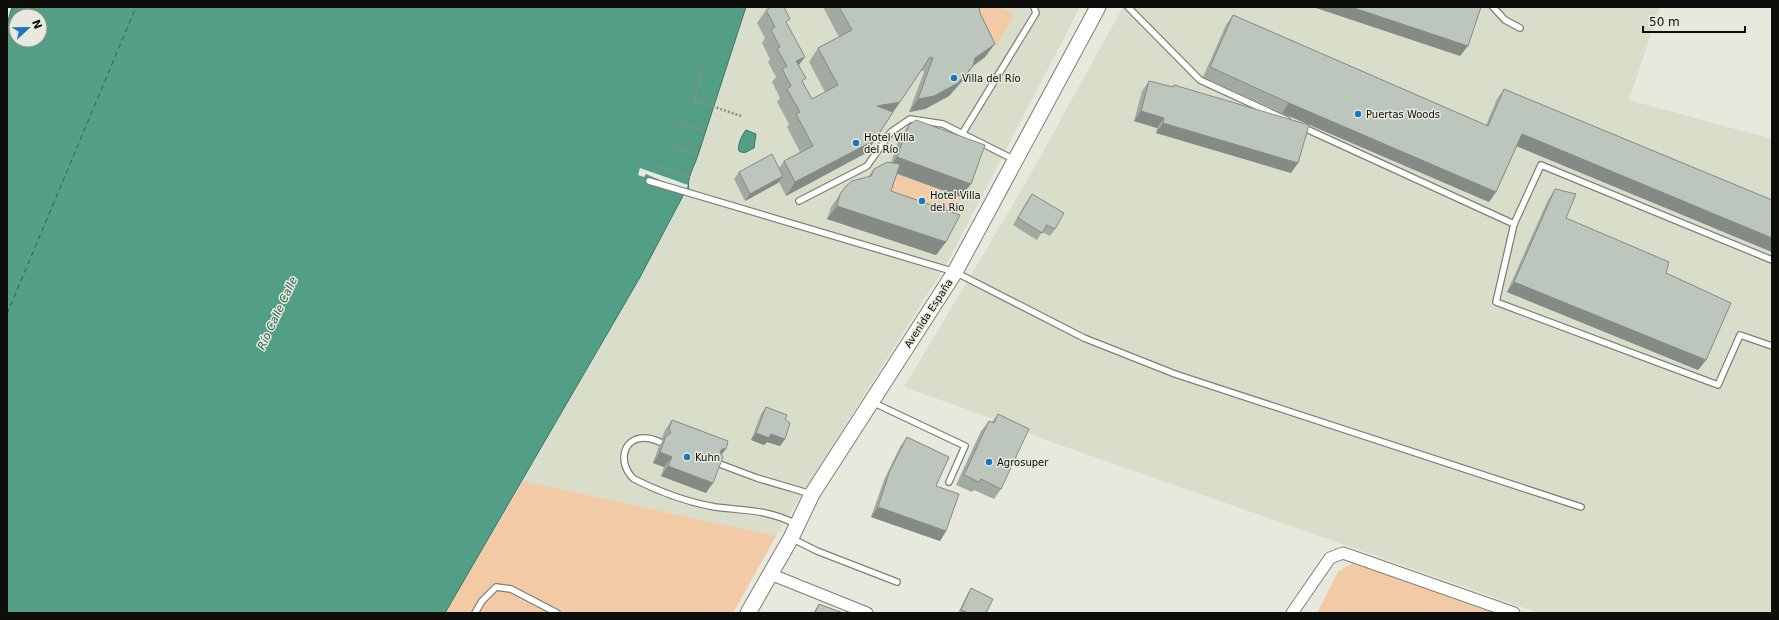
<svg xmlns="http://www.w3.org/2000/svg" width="1779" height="620" font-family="'DejaVu Sans',sans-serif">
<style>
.built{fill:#d9deca}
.green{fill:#f2caa5}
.water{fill:#539e86;stroke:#3e7360;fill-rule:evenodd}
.pier{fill:#e6e9dc}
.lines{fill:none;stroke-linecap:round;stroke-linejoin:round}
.ferry{stroke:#286351;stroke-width:1;stroke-dasharray:5 4;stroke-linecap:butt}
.lane-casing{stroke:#7d8074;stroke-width:8}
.street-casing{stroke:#7d8074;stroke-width:13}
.secondary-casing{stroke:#7d8074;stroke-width:17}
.path{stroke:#8c8e85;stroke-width:2.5;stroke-dasharray:2 2;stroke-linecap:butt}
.lane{stroke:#fff;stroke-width:5.5}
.street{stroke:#fff;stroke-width:11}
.secondary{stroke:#fff;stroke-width:15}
.wall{fill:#a2aaa2}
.shaded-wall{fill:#848b84}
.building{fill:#bcc6bc;stroke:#848b84}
.poi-dot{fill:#1a76c3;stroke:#e6e9dc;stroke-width:1.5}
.labels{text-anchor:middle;stroke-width:3;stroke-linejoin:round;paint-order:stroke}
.poi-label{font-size:10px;fill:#0d0e09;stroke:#e6e9dc;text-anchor:start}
.street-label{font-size:10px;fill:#0d0e09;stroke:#e6e9dc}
.water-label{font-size:11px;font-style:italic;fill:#286351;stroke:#e6e9dc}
</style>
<rect width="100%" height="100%" fill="#e6e9dc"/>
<g class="built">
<path d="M 746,7 L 1080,7 L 947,263 L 776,536 L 523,481 L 639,279 L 688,185 Z"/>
<path d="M 1123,7 L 1660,7 L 1629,100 L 1772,139 L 1772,613 L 1539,613 L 1043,439 L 988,417 L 904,387 L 1024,186 Z"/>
</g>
<g class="green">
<path d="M 973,7 L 996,7 L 1012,13 L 1013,17 L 997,45 L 994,44 Z"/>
<path d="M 893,172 L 961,197 L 950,229 L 882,204 Z"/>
<path d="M 523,481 L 776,536 L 733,613 L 445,613 Z"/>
<path d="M 1353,563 L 1493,613 L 1317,613 L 1338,572 Z"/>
</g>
<g class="water">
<path d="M 12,7 L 746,7 L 698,155 C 695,165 686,179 689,190 L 685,192 L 639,279 L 445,613 L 7,613 L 7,24 ZM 16,16 L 40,16 L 40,40 L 16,40 Z"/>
<path d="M 746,130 L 756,134 L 754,148 C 748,150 746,155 739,151 C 737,145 742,135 746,130 Z"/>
</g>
<path class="pier" d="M 640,168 L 688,185 L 685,191 L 646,174 L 644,177 L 638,175 Z"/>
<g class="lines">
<path class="ferry" d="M 7,314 L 136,7"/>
<defs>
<g id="lane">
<path d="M 1128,7 L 1200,80 L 1287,120"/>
<path d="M 1493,7 L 1505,20 L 1520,28"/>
<path d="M 1302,127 L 1514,224 L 1541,165 L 1772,260"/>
<path d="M 962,134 L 1036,13 L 1034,7"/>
<path d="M 649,181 L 955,272 L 1084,338 L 1175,374 L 1581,507"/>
<path d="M 799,201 L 867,166 L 891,132 L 910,119 L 943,124 L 1015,160"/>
<path d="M 1514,224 L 1496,302 L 1718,385 L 1740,335 L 1772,346"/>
<path d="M 872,402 L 965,446 L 949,482"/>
<path d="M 660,442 C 655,440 651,438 645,438 C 621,438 618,465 634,479 C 660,492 686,502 715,507 C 746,511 766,509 796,524"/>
<path d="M 717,463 L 757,478 L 811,494"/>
<path d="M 791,538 L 817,551 L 897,582"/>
<path d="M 475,613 L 482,601 L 496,587 L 511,589 L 557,613"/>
</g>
<g id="street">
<path d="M 770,574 L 867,613"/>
<path d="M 1292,613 L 1330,558 L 1343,553 L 1514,613"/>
</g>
<path id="secondary" d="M 748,613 L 791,538 L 812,494 L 955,272 L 1098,7"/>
</defs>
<use href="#lane" class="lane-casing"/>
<use href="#street" class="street-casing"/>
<use href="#secondary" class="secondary-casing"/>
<g class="path">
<path d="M 703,69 L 694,100 L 741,116"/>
<path d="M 676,121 L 706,132"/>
<path d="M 668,145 L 698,155"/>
<path d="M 658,166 L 690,177"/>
</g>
<use href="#lane" class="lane"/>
<use href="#street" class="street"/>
<use href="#secondary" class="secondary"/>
</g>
<g class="wall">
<path d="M 823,7 L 979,7 L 985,57 L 973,66 L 964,79 L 949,96 L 925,109 L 909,112 L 924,72 L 921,70 L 866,153 L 786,196 L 779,182 L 745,201 L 734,179 L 739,172 L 779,168 L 784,161 L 800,152 L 787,127 L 789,124 L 777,102 L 780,98 L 772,82 L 776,77 L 768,62 L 770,59 L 762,43 L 765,38 L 757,23 L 766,10 L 787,24 L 803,82 L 812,99 L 825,92 L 809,62 L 818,48 L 839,37 Z"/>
<path d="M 1233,15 L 1486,125 L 1497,99 L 1504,89 L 1772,200 L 1772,252 L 1517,146 L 1496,192 L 1489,202 L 1282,113 L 1203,77 L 1226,25 Z"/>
<path d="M 1149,81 L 1172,87 L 1174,85 L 1291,173 L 1156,133 L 1157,128 L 1134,121 L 1142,91 Z"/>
<path d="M 909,125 L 961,197 L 897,174 L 891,191 L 946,242 L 936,255 L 827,219 L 831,207 L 845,187 L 868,177 L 874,169 L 891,163 L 899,138 Z"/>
<path d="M 1555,189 L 1566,218 L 1666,273 L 1706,360 L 1698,370 L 1507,292 L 1548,200 Z"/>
<path d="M 1032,194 L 1055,229 L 1050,236 L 1042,232 L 1037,240 L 1013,225 L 1027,201 Z"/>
<path d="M 766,407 L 785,419 L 785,439 L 780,446 L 767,442 L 764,445 L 751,440 L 761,414 Z"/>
<path d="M 998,414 L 1001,489 L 994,499 L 974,490 L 972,492 L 956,485 L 981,431 L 989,421 L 992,422 Z"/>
<path d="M 672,420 L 722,454 L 706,493 L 661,476 L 664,467 L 653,463 L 659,446 L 663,440 L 662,438 L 665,430 Z"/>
<path d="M 907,437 L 936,486 L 946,531 L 940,541 L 871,517 L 884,480 L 900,447 Z"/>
<path d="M 971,588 L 986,613 L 958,613 L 967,595 Z"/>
<path d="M 819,604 L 843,613 L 813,613 Z"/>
</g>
<g class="shaded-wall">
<path d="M 1313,7 L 1351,7 L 1468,46 L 1460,56 Z"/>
<path d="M 995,44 L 985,57 L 973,66 L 964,79 L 949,96 L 925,109 L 909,112 L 918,99 Z"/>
<path d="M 805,57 L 795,70 L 796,61 Z"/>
<path d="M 900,102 L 891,115 L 877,106 Z"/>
<path d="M 1289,103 L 1496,192 L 1489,202 L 1282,113 Z"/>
<path d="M 1141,111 L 1164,118 L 1157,128 L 1134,121 Z"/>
<path d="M 1163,123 L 1298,163 L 1291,173 L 1156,133 Z"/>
<path d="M 1522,134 L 1772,238 L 1772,252 L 1514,145 Z"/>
<path d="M 875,140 L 866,153 L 786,196 L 795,182 Z"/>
<path d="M 897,157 L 971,184 L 961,197 L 888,170 Z"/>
<path d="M 783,176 L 778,183 L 745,201 L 750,194 Z"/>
<path d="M 837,206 L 946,242 L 936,255 L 827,219 Z"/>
<path d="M 1514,282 L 1706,360 L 1698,370 L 1507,292 Z"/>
<path d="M 756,433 L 771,434 L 785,439 L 780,446 L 767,442 L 764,445 L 751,440 Z"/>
<path d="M 722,449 L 726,449 L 718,459 L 715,460 Z"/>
<path d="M 660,452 L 672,457 L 664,467 L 653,463 Z"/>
<path d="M 668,466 L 713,483 L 706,493 L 661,476 Z"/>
<path d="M 878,507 L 946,531 L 940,541 L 871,517 Z"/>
</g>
<g class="building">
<path d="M 771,7 L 784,7 L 790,19 L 786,22 L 805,57 L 796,61 L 806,78 L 802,81 L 812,99 L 838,85 L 818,48 L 852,30 L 839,7 L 979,7 L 980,13 L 995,44 L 975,58 L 973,66 L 958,83 L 934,96 L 918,99 L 933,58 L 930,57 L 900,102 L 877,106 L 893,112 L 875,140 L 795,182 L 784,161 L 813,146 L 796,114 L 800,112 L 787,89 L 791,86 L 782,69 L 787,66 L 777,49 L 780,47 L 771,30 L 775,27 L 766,10 Z"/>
<path d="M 1351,7 L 1481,7 L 1468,46 Z"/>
<path d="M 1233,15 L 1488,126 L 1504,89 L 1772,200 L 1772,238 L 1522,134 L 1496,192 L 1289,103 L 1210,67 Z"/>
<path d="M 1149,81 L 1173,87 L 1174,85 L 1309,125 L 1298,163 L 1163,123 L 1164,118 L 1141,111 Z"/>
<path d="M 916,120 L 985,145 L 971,184 L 897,157 L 909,125 Z"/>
<path d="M 772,154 L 783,176 L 750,194 L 739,172 Z"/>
<path d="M 887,162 L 900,164 L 891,191 L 960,215 L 946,242 L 837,206 L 840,194 L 845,187 L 852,181 L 871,176 L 874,169 Z"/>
<path d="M 1555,189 L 1576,194 L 1566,218 L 1669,262 L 1666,273 L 1731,303 L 1706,360 L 1514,282 Z"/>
<path d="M 1032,194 L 1064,213 L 1055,229 L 1047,225 L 1042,233 L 1018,218 Z"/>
<path d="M 766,407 L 787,415 L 785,419 L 790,423 L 785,439 L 771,434 L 769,438 L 756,433 Z"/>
<path d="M 998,414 L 1029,429 L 1001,489 L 981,479 L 979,482 L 964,475 L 989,421 L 994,423 Z"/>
<path d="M 672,420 L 728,441 L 726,449 L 722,449 L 720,452 L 723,457 L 713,483 L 668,466 L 672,457 L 660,452 L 666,436 L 671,433 L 669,428 Z"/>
<path d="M 907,437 L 949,457 L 936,486 L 959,494 L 946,531 L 878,507 L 890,470 Z"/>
<path d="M 971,588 L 993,599 L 986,613 L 968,613 L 961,610 Z"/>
<path d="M 819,604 L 843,613 L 815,613 Z"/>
</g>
<g class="poi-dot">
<circle cx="954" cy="78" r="4"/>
<circle cx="1358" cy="114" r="4"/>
<circle cx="856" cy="143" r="4"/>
<circle cx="922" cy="201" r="4"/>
<circle cx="687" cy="457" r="4"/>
<circle cx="989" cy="462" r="4"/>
</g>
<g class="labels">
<g class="poi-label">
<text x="962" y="82">Villa del Río</text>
<text x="1366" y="118">Puertas Woods</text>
<text x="864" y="141">Hotel Villa<tspan x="864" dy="12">del Río</tspan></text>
<text x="930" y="199">Hotel Villa<tspan x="930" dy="12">del Rio</tspan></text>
<text x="695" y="461">Kuhn</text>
<text x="997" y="466">Agrosuper</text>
</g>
<g class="street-label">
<text transform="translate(928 313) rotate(-57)" y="4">Avenida España</text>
</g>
<g class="water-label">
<text transform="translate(277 313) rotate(-65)" y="4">Río Calle Calle</text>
</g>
</g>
<rect width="1779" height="620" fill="none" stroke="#0d0e09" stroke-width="16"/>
<g transform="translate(28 28) rotate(68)"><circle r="19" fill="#e6e9dc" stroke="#8f9188"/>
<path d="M0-3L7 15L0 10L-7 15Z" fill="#1a76c3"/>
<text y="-6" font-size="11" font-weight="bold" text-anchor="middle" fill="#0d0e09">N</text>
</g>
<path d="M1643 26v6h102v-6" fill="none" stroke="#0d0e09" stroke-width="2"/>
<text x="1649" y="26" font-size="12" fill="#0d0e09" stroke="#e6e9dc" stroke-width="3" paint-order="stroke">50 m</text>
</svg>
